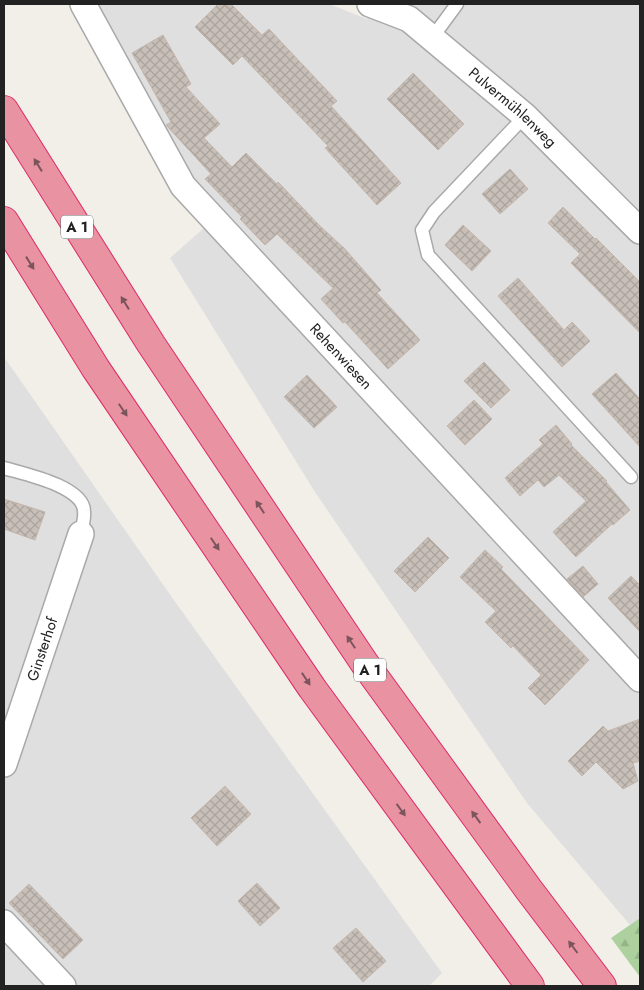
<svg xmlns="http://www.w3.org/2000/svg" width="644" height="990" font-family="Jost,sans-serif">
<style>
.residential{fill:#e0dfdf}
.forest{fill:url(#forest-firs)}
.building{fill:url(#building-cross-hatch);stroke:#c4b6ab}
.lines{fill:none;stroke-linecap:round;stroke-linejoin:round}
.service-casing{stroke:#a9a9a9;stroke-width:15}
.minor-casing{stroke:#a9a9a9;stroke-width:28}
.motorway-casing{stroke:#dc2a67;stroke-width:30}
.service{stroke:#fff;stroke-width:12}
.minor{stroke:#fff;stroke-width:25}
.motorway{stroke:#e892a2;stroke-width:28}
.oneway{fill:#7b545c}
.labels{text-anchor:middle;stroke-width:4.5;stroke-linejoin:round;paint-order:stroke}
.shield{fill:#fff;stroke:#646464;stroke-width:1}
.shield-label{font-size:14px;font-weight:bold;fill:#222}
.street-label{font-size:15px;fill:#222;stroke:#fff}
</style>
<defs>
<pattern id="forest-firs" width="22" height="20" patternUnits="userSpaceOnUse" patternTransform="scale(1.25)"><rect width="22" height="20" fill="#add19e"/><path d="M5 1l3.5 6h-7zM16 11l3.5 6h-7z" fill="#95b388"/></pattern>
<pattern id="building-cross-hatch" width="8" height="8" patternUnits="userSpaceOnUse" patternTransform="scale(1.25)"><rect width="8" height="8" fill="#c7bfb8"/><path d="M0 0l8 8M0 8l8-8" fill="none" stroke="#aba49e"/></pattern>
</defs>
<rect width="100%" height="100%" fill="#f2efe9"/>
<g class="residential">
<path d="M 96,4 L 329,4 L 367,19 L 378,4 L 640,4 L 640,918 L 630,925 L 527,803 L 315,492 L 170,258 L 222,212 L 186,169 Z"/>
<path d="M 4,357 L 176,603 L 442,973 L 429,986 L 4,986 Z"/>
</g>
<path class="forest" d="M 640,918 L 640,977 L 611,938 Z"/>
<g class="building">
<path d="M 218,4 L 231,4 L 262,35 L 269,29 L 337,101 L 331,106 L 401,183 L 377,205 L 325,148 L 328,146 L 242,56 L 233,65 L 195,27 Z"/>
<path d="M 163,35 L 191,84 L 186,87 L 220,124 L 204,138 L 232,167 L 246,153 L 277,184 L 278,182 L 320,226 L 345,249 L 381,290 L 377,293 L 420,340 L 388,369 L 345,322 L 343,323 L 321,299 L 333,288 L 277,234 L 265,245 L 240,219 L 242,217 L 205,179 L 211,174 L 166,125 L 171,122 L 132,53 Z"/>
<path d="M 413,73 L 464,124 L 438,150 L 387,99 Z"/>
<path d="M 510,169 L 528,189 L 500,214 L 482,194 Z"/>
<path d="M 563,207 L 595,239 L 596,238 L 640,282 L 640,333 L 571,263 L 580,254 L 548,223 Z"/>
<path d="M 463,225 L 491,251 L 472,271 L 445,245 Z"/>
<path d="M 518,278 L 564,330 L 572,322 L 590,341 L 562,367 L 498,296 Z"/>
<path d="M 484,362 L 510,390 L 491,408 L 464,381 Z"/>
<path d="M 616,373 L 640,399 L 640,447 L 592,394 Z"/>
<path d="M 307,375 L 337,407 L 314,428 L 284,397 Z"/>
<path d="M 474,400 L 492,419 L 465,445 L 447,426 Z"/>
<path d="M 556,425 L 572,444 L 571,445 L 607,481 L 606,482 L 630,510 L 613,525 L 612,524 L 576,557 L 553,532 L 586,501 L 559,475 L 544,487 L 538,480 L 520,496 L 505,478 L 543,444 L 539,440 Z"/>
<path d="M 4,499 L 45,512 L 35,540 L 4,529 Z"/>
<path d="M 428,537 L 449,558 L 415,592 L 394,571 Z"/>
<path d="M 485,550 L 503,567 L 501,569 L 589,660 L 545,705 L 528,688 L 541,675 L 513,646 L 511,648 L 485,622 L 496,611 L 460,577 Z"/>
<path d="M 583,566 L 598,584 L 583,597 L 567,579 Z"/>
<path d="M 631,576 L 640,585 L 640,632 L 608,598 Z"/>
<path d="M 640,719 L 640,761 L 633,763 L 638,781 L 623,789 L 596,762 L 582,776 L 568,761 L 603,726 L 608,731 Z"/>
<path d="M 225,786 L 251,814 L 217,846 L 191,818 Z"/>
<path d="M 257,883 L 280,908 L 260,926 L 238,901 Z"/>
<path d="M 29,884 L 83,940 L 63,959 L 9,903 Z"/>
<path d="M 356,928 L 386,961 L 363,982 L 333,948 Z"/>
</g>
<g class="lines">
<defs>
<g id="service">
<path d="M 432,38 L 457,4"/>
<path d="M 525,116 L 434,212 L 422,230 L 428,255 L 631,477"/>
<path d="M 4,468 C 24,474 83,486 84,511 C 85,518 82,527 81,534"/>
</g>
<g id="minor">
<path id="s1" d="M 83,4 L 183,186 L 640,679"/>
<path id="s2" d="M 370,4 L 409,19 L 525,116 L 640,231"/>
<path id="s3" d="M 4,764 L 81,534"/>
<path d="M 4,923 L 63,986"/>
</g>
<g id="motorway">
<path d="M 4,110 L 151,344 L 365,664 L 529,890 L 602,986"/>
<path d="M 4,221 L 96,369 L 312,688 L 530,986"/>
</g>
</defs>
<use href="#service" class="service-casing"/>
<use href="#minor" class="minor-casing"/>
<use href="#motorway" class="motorway-casing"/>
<use href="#service" class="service"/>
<use href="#minor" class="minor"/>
<use href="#motorway" class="motorway"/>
</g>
<defs><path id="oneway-solid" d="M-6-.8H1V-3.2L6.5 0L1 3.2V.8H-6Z" transform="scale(1.25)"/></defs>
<g class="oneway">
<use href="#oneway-solid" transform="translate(38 165) rotate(-122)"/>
<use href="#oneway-solid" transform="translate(30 263) rotate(58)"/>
<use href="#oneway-solid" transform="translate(125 303) rotate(-122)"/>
<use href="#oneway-solid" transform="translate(123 410) rotate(56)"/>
<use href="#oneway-solid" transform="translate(260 507) rotate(-124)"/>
<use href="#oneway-solid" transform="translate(215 544) rotate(56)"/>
<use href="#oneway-solid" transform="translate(351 642) rotate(-124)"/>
<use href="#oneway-solid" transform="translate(306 679) rotate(56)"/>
<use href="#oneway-solid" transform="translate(401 810) rotate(54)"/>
<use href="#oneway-solid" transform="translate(476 817) rotate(-126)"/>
<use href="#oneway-solid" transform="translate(573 947) rotate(-127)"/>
</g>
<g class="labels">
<g class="shield">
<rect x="61" y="215.5" width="32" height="23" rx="4"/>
<rect x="354" y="658.5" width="32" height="23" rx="4"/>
</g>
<g class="shield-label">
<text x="77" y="232">A 1</text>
<text x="370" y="675">A 1</text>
</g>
<g class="street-label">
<text dy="5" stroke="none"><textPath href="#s2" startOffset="178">Pulvermühlenweg</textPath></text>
<text dy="5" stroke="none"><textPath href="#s1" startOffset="440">Rehenwiesen</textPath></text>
<text dy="5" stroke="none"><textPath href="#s3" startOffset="121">Ginsterhof</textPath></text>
</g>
</g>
<rect width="644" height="990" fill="none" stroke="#222222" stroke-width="10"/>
</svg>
